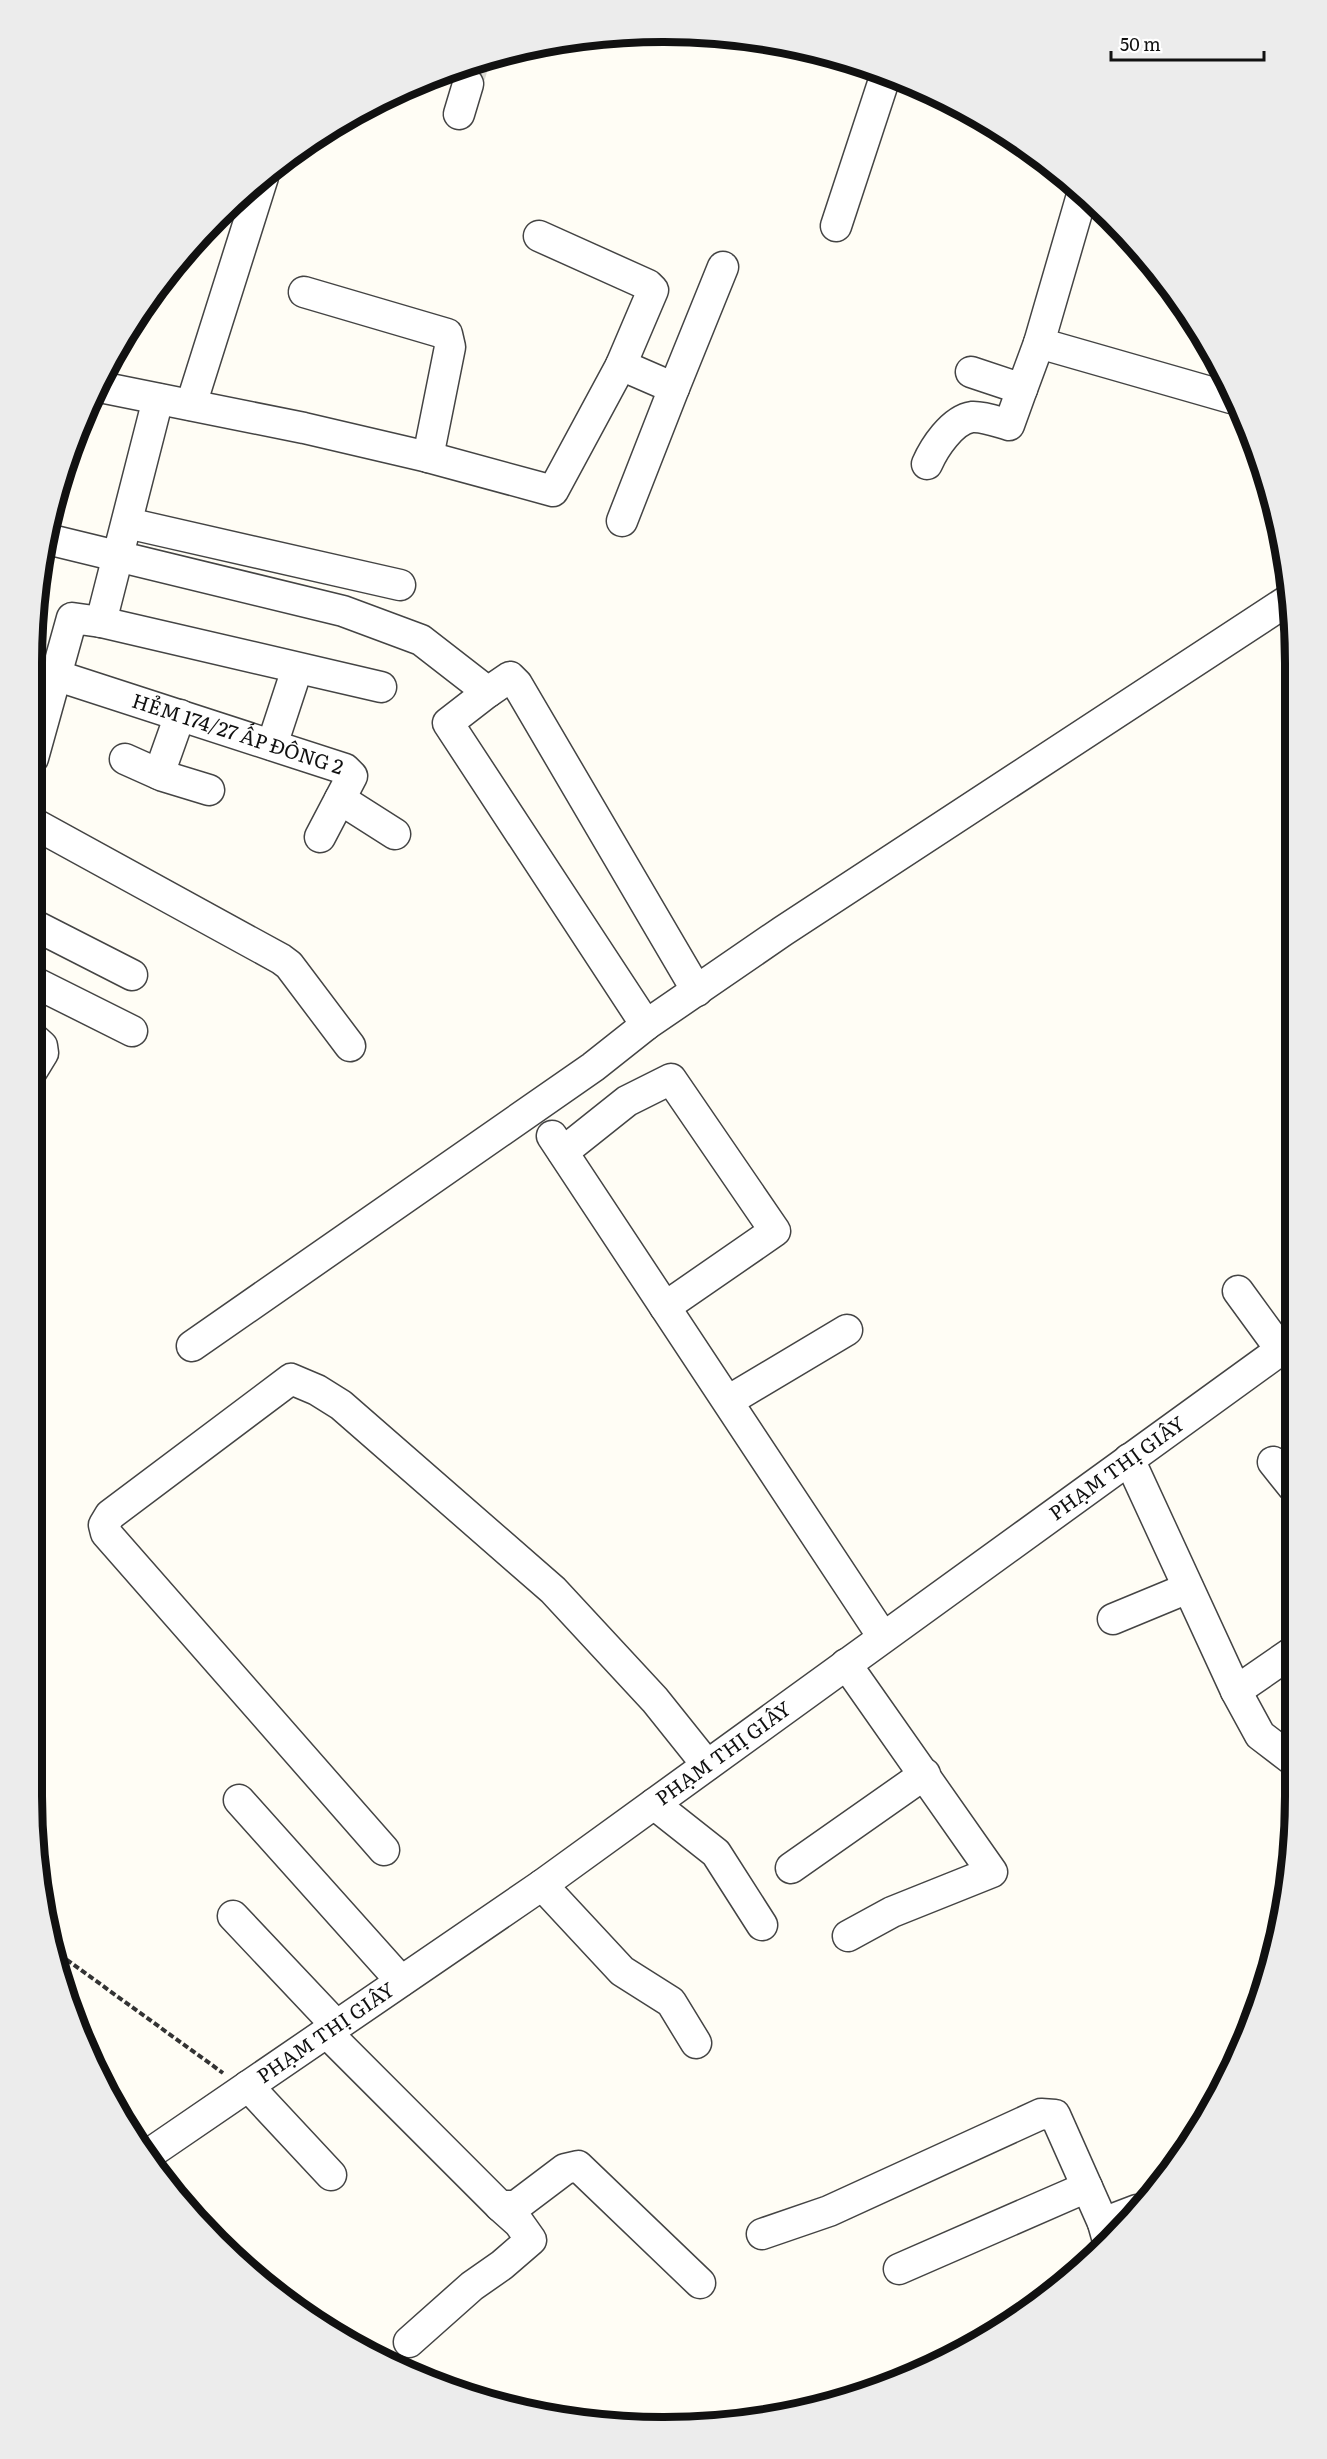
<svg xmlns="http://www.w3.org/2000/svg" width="1327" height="2459" font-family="Literata,serif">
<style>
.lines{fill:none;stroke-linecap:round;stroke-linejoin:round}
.minor-tunnel{stroke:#dbdad3;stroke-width:30;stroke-dasharray:30 15;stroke-linecap:butt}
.minor-casing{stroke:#444;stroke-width:33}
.path{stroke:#333;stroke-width:4;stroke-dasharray:6 3;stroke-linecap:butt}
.minor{stroke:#fff;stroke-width:30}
.labels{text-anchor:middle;stroke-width:6;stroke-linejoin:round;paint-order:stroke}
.street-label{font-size:20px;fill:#111;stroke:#fff}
.rim{fill:none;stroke:#111;stroke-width:8}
</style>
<rect width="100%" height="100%" fill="#fffdf5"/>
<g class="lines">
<path class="minor-tunnel" d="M 468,84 L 474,63"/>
<defs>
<g id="minor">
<path d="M 459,114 L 468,84"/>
<path d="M 1082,195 L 1039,343 L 1231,398"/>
<path d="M 836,226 L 886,74"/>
<path d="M 539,236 L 648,285 L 653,290 L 621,365"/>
<path d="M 304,292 L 447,334 L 450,347 L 428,457"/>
<path d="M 971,372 L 1022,389 L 1039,343"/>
<path d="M 100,387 L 304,428 L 428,457 L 553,491 L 621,365 L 674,388 L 622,521"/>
<path d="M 674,388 L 723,267"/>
<path d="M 191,405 L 263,177"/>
<path d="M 927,464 C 934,448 952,420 972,417 C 983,416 998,422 1009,425 L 1022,389"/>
<path d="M 127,523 L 400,585"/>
<path d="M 47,539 L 343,611 L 421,640 L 488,692 L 510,677 L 517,684 L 697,991"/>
<path d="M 101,622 L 158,399"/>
<path id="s1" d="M 55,675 L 345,769 L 352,776 L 320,837"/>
<path d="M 488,692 L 448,723 L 646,1025"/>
<path d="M 272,745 L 297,669"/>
<path d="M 33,758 L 72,618 L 101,622 L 381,687"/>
<path d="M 125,759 L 163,776 L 209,790"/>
<path d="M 159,774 L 180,715"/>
<path d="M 340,799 L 395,834"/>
<path d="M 33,823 L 281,959 L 289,965 L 350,1046"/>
<path d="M 32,924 L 132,975"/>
<path d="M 32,981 L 132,1031"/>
<path d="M 32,1071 L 43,1053 L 42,1046 L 32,1037"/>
<path d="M 552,1136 L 883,1637"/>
<path d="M 563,1152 L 627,1101 L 671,1079 L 775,1231 L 665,1307"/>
<path d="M 1238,1291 L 1281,1350"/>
<path d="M 192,1346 L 593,1067 L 646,1025 L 783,931 L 1290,599"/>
<path d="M 728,1401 L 847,1330"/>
<path d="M 1129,1459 L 1236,1691 L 1260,1735 L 1294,1761"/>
<path d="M 1273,1462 L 1293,1487"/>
<path d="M 1113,1619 L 1188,1588"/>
<path d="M 846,1664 L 992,1872 L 892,1912 L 848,1936"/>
<path d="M 1236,1691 L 1294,1651"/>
<path d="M 239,1800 L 401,1981"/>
<path d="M 654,1804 L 716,1853 L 762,1925"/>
<path d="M 384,1850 L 106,1533 L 104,1525 L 110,1515 L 291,1379 L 317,1390 L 341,1405 L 553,1590 L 655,1700 L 707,1765"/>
<path d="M 791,1868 L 925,1774"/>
<path d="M 542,1885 L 622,1971 L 671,2002 L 696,2043"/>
<path d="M 233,1916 L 336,2025"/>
<path d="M 326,2032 L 500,2206 L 516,2206 L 565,2169 L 578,2166 L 700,2283"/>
<path d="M 248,2086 L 331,2175"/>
<path id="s2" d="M 146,2156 L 542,1885 L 1293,1341"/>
<path d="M 1103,2223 L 1137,2210"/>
<path d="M 762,2234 L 829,2211 L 1041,2114 L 1055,2115 L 1103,2223 L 1108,2241"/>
<path d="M 899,2269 L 1087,2187"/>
<path d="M 409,2342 L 472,2286 L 502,2265 L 531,2240 L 519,2223 L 500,2206"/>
</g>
</defs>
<use href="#minor" class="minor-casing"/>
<path class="path" d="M 52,1949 L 223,2073"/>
<use href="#minor" class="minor"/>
</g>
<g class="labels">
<g class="street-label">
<text dy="7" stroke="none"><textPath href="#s1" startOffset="192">HẺM 174/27 ẤP ĐÔNG 2</textPath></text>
<text dy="7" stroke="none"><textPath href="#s2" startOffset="1190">PHẠM THỊ GIÂY</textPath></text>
<text dy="7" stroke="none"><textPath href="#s2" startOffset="704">PHẠM THỊ GIÂY</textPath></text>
<text dy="7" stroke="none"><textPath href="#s2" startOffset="218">PHẠM THỊ GIÂY</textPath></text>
</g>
</g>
<path d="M0 0H1327V2459H0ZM663 42H664A621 621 0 0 1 1285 663V1796A621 621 0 0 1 664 2417H663A621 621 0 0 1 42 1796V663A621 621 0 0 1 663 42Z" fill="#ececec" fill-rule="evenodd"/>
<path class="rim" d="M663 42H664A621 621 0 0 1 1285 663V1796A621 621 0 0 1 664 2417H663A621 621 0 0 1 42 1796V663A621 621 0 0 1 663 42Z"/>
<path d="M1111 51v9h153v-9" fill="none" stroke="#111111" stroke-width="3"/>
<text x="1120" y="51" font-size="18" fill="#111111" stroke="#ffffff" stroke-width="4.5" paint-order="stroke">50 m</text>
</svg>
